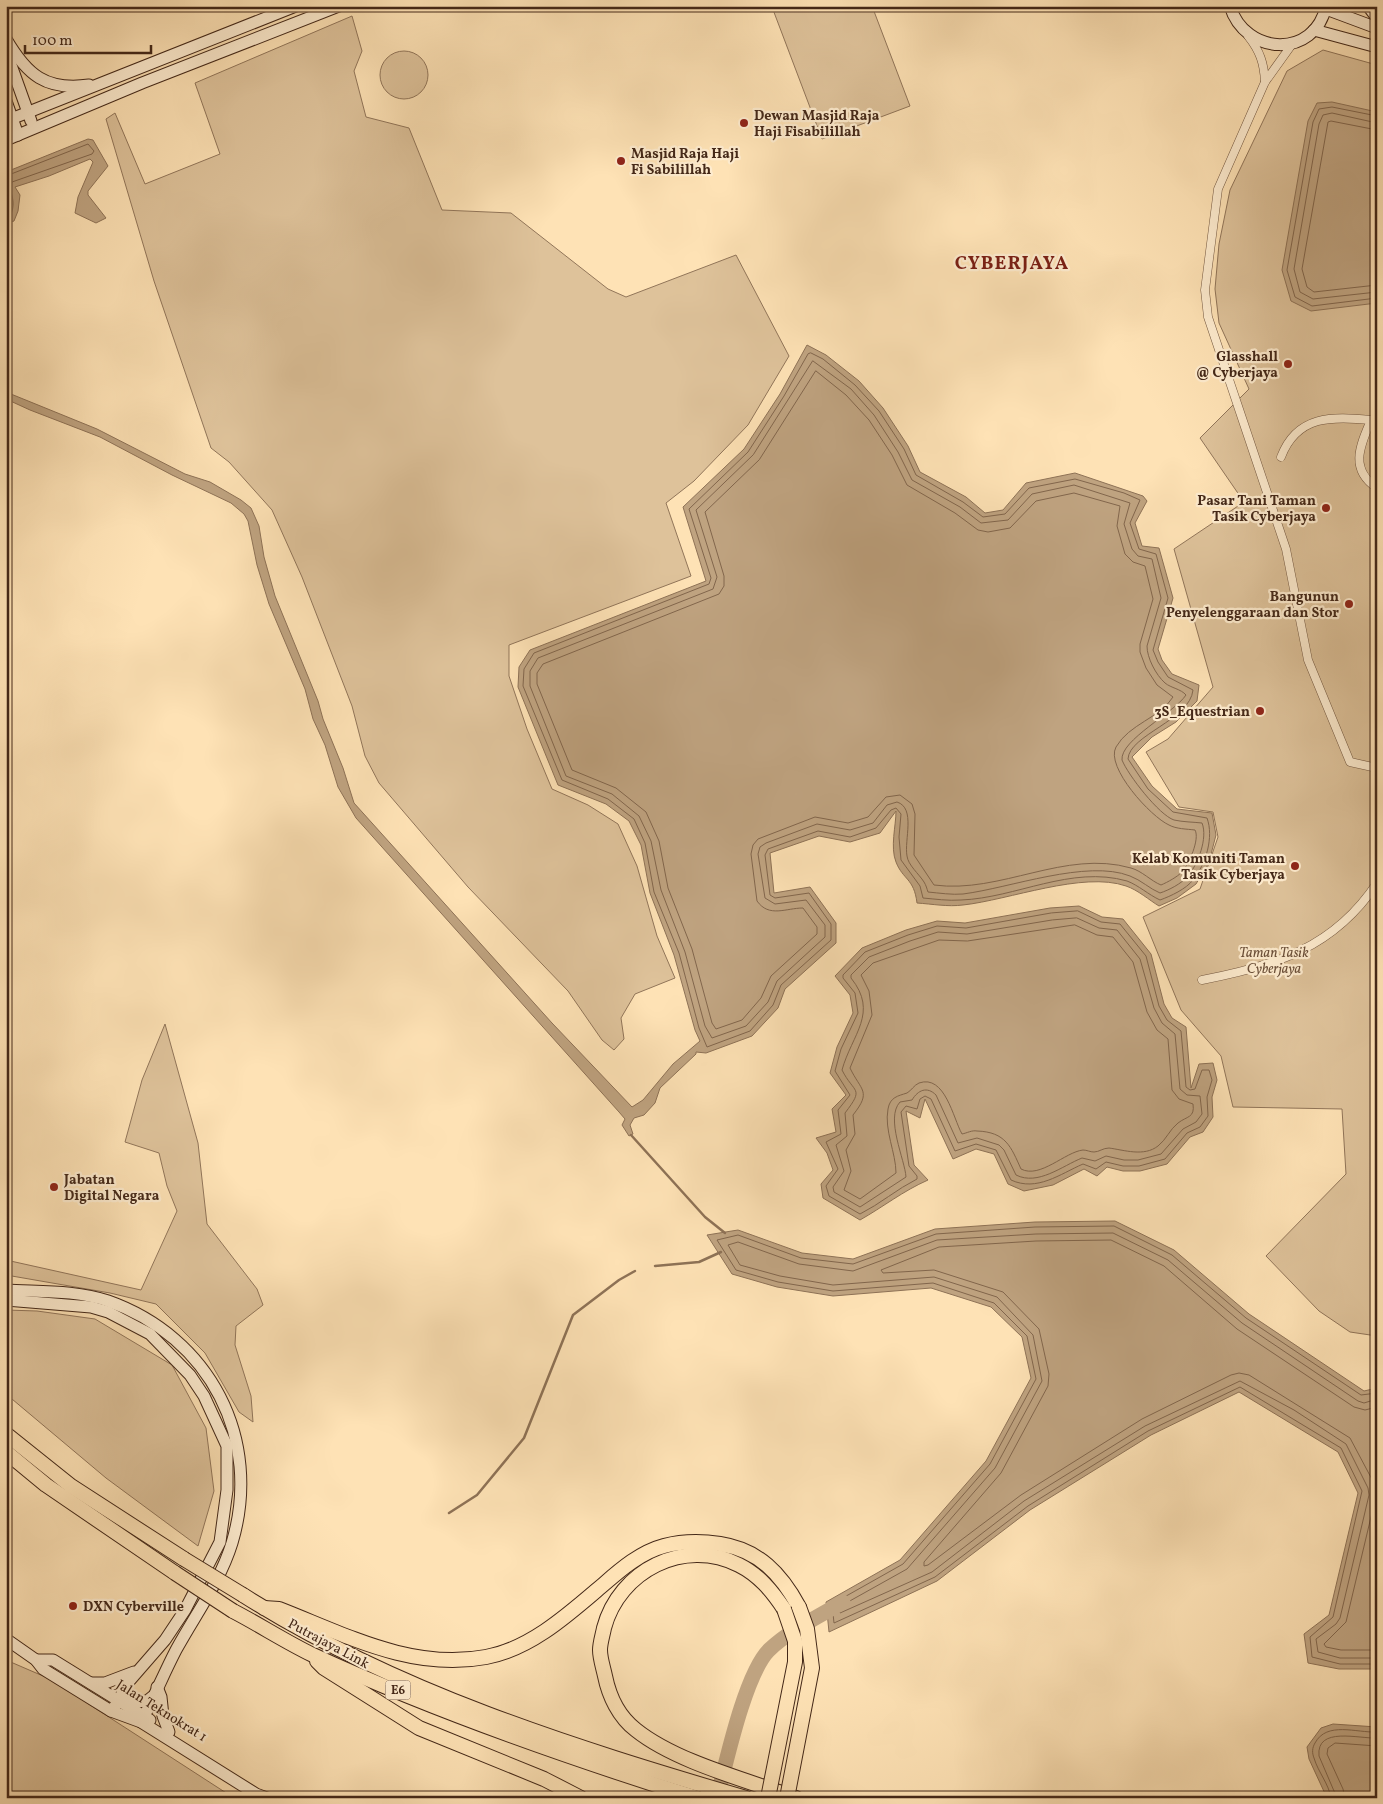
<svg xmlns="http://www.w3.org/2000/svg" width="1383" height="1804" font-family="Vollkorn,serif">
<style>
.green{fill:#dec29a;stroke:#917559}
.water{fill:#bfa380;stroke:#8e7256}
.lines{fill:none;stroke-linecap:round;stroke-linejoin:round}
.shore{stroke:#82664c;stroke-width:1}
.stream{stroke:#8e7256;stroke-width:2.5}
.river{stroke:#bfa380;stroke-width:15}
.street-casing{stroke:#72563f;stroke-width:9}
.secondary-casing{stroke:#442818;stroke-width:13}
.highway-casing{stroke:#442818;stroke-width:16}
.street{stroke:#feeccf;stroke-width:8}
.secondary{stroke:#feeccf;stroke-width:11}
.highway{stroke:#fee2b5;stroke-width:14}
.highway-bridge-casing{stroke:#442818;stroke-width:16;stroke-linecap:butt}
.highway-bridge{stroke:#fee2b5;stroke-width:14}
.poi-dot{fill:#8f2418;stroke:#feeccf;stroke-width:2}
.labels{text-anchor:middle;stroke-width:4.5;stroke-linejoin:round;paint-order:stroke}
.shield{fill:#feeccf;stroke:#7c634f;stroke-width:1}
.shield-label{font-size:12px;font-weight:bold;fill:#442818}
.poi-label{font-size:14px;font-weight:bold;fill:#442818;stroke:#feeccf;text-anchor:end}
.park-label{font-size:14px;font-style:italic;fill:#6a4e38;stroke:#feeccf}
.street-label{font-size:14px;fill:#442818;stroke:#feeccf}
.district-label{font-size:19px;font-weight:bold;letter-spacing:1px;fill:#7a1f14;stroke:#feeccf}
</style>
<rect width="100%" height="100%" fill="#fee2b5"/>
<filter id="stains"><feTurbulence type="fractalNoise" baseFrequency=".004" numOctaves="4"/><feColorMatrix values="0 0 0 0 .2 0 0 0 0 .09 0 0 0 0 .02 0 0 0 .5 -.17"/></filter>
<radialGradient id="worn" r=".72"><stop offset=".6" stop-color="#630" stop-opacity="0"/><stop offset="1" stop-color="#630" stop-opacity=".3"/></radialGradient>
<g class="green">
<path d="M 775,6 L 872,6 L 910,106 L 822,139 L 772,7 Z"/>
<path d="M 352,16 L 362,51 L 354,71 L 366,117 L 409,128 L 442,210 L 511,213 L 608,289 L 626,297 L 736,255 L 789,356 L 748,425 L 694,481 L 666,503 L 691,576 L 509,645 L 509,676 L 527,729 L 552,789 L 588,805 L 618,824 L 637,866 L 657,936 L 675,978 L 635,994 L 621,1018 L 624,1039 L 614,1050 L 602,1040 L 568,991 L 468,887 L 379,783 L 365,756 L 352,706 L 302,577 L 272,510 L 229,462 L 211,448 L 154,281 L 106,119 L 115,113 L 145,184 L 220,154 L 195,83 Z"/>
<path d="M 1323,50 L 1377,65 L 1377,1336 L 1350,1332 L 1319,1311 L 1266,1256 L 1346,1174 L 1342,1109 L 1233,1107 L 1221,1056 L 1181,1010 L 1143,917 L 1200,889 L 1218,837 L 1213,812 L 1179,807 L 1146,752 L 1168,739 L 1213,687 L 1174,549 L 1244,502 L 1200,438 L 1249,389 L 1219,323 L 1215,289 L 1219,244 L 1230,190 L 1287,71 Z"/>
<circle cx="404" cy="75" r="24"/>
<path d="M 165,1024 L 198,1143 L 207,1224 L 257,1289 L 263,1305 L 236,1326 L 235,1345 L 251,1396 L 253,1422 L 239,1412 L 205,1353 L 156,1304 L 110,1293 L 6,1275 L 6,1260 L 141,1290 L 177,1211 L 167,1186 L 159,1153 L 125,1142 L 142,1080 Z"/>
<path d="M 6,1310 L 37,1311 L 95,1319 L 172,1365 L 206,1428 L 214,1491 L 198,1546 L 106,1478 L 6,1394 Z"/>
<path d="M 6,1660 L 50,1679 L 234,1798 L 6,1798 Z"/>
</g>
<g class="water">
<path d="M 1332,102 L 1377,112 L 1377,303 L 1311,311 L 1291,301 L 1282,270 L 1308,121 L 1317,103 Z"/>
<path d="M 88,139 L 93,140 L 108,166 L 88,191 L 88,195 L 106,218 L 96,223 L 75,213 L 78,197 L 93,162 L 90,159 L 49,176 L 15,187 L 20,195 L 18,211 L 14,221 L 6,224 L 6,172 Z"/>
<path d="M 807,345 L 826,355 L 859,381 L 883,408 L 908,446 L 920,472 L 966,497 L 985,513 L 1003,510 L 1026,483 L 1075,473 L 1143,496 L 1147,501 L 1135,523 L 1142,546 L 1159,548 L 1173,598 L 1158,649 L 1162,660 L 1172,674 L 1199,685 L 1197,701 L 1176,722 L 1152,737 L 1132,757 L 1152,786 L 1177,809 L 1212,813 L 1216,835 L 1209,862 L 1196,884 L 1177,898 L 1159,906 C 1149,900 1138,890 1126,886 C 1083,871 1009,900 963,905 C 948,907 932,904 917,903 C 914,878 903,880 896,862 C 890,847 896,826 896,811 L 880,833 L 850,842 L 819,836 L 770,853 L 774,893 L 810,887 L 836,923 L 836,943 L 785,989 L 778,1008 L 752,1036 L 706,1053 L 696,1052 L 696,1054 L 660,1088 L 655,1103 L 644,1115 L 634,1118 L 630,1125 L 633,1134 L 629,1136 L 622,1125 L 625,1119 L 619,1112 L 356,818 L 338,787 L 325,745 L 313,719 L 305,689 L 269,604 L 257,565 L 248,521 L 244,514 L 231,503 L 172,475 L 100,437 L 30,410 L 6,399 L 6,392 L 97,429 L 185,474 L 210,482 L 241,500 L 251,508 L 259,526 L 264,557 L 275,596 L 318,701 L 323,719 L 343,768 L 354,803 L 552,1023 L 632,1107 L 643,1100 L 673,1064 L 700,1041 L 695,1030 L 674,955 L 650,893 L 641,845 L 629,821 L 606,804 L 558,785 L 518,687 L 519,667 L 530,650 L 706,581 L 683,507 L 744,449 L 780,394 Z"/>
<path d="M 1079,906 L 1102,917 L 1123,919 L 1151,954 L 1164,1004 L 1172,1018 L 1186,1027 L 1191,1088 L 1199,1064 L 1213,1063 L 1217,1080 L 1212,1097 L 1213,1117 L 1203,1132 L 1190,1137 L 1167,1164 L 1140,1171 L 1123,1171 L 1107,1167 L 1097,1176 L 1084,1169 L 1053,1185 L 1024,1191 L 1008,1184 L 994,1154 L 976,1149 L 953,1159 L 925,1099 L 920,1118 L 906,1111 L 914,1165 L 928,1180 C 903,1191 883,1207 860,1220 L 823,1198 L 821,1184 L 833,1170 L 827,1153 L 816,1138 L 836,1132 L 832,1109 L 846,1095 L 830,1073 L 837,1047 L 853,1013 L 850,995 L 835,976 L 862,948 L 906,930 L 937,921 L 965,923 L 1050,908 Z"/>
<path d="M 1115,1221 L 1174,1250 L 1249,1314 L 1364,1391 L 1377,1388 L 1377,1669 L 1339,1669 L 1308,1663 L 1304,1634 L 1329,1615 L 1358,1493 L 1338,1452 L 1239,1392 L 1151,1435 L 1030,1510 L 937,1581 L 829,1632 L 826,1602 L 900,1560 L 986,1461 L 1031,1378 L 1022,1337 L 991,1307 L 931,1288 L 833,1296 L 777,1287 L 732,1274 L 707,1235 L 738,1230 L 802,1253 L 853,1259 L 935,1229 L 1035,1222 Z"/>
<path d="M 1333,1724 L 1377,1727 L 1377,1798 L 1327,1798 L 1309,1759 L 1307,1747 L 1321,1728 Z"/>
</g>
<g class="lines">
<g class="shore">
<path d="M 1377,116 L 1332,107 L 1319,109 L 1313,122 L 1287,270 L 1295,297 L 1312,306 L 1377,298"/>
<path d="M 1377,123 L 1332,113 L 1323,115 L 1319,124 L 1294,269 L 1300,292 L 1313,299 L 1377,292"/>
<path d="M 1377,130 L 1331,121 L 1328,122 L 1302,269 L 1307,287 L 1314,292 L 1377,285"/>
<path d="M 6,176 L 88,144 L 94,151 L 92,154 L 12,182 L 10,188 C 13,199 15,205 10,217 L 6,219"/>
<path d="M 811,353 L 823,359 L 855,385 L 879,411 L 904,449 L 916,475 L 963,502 L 983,517 L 1005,514 L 1029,488 L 1075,479 L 1124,493 L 1140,500 L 1130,523 L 1139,549 L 1156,554 L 1168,598 L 1153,650 L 1158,662 L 1168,677 L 1193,690 C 1190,720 1129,735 1128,759 L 1148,789 L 1173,812 L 1207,818 C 1214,837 1206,864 1193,880 C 1186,889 1171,896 1160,900 C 1149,895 1138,885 1127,881 C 1071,865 1016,898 961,900 C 948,901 935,899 923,898 L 920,886 L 901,860 L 899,837 L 901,814 L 896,808 L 891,810 L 876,828 L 850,837 L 818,831 L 768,849 L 765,855 L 770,895 L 775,898 L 809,893 L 831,924 L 831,940 L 781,985 L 773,1005 L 750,1031 L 707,1047 L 699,1028 L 679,953 L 654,892 L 645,843 L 634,819 L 608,799 L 562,780 L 523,686 L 524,669 L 534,653 L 709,584 L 711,578 L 689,509 L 748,452 L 784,396 L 808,354 Z"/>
<path d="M 813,361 L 851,389 L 874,415 L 898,452 L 912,480 L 960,507 L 981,523 L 1008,520 L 1032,494 L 1074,485 L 1130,503 L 1124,524 L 1132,549 L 1138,556 L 1152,559 L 1161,598 L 1147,646 C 1147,658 1156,675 1165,683 C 1171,688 1181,689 1186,695 C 1174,713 1120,740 1122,760 C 1128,775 1159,815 1174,820 C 1183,822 1193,822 1202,823 C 1208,838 1198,864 1188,876 C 1181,884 1169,890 1160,893 C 1150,889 1141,880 1130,876 C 1087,859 1010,888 963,894 C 952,895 939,893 928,892 C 927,889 926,885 924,882 C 919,874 908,865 907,856 C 904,840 916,808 897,802 L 887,805 L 873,823 L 850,830 L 817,824 L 766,843 L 760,847 L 758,854 L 765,898 L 775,904 L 806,900 L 825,925 L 825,937 L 777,981 L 768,1002 L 746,1026 L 712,1038 L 705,1026 L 685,952 L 661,890 L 651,841 L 639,816 L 612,794 L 566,776 L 530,686 L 530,671 L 538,658 L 713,589 L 717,577 L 696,510 L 753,455 Z"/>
<path d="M 816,371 L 846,395 L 869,420 L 892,455 L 907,485 L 955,513 L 978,530 L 988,532 L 1010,528 L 1036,501 L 1074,493 L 1120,506 L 1117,526 L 1125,554 L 1133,562 L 1145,566 L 1153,599 L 1140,644 L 1140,652 L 1146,668 L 1157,685 L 1173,697 C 1160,718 1129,724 1116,747 C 1105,767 1151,817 1169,825 C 1176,829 1187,829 1195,830 C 1200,839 1189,864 1182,872 C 1177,877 1168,882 1161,885 C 1151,881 1142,871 1131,868 C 1065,849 1001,894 934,885 L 914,855 L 915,814 L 912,804 L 900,795 L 886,797 L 868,817 L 848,823 L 815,817 L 758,839 L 753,845 L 751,854 L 757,901 C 769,918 786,908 803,908 L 817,927 L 817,934 L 771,976 L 761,998 L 742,1020 L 716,1029 L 712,1023 L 692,949 L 668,888 L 659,841 L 646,812 L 616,788 L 572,770 L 537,684 L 537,673 L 543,664 L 719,594 L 724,586 L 724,576 L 705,512 L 759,460 Z"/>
<path d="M 1078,911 L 1101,922 L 1120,924 L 1146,956 L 1159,1006 L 1167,1020 L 1181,1031 L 1186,1087 L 1190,1090 L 1195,1089 L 1202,1070 L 1209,1070 L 1212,1080 L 1207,1097 L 1208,1116 L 1200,1127 L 1187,1133 L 1165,1159 L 1139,1166 L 1123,1166 L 1106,1162 L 1096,1169 L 1083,1164 C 1060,1174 1037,1192 1011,1180 L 996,1150 L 976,1144 L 955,1151 L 931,1099 L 925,1096 L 920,1099 L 917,1109 L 906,1106 L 901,1112 L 909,1166 L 917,1176 L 917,1179 C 897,1189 880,1204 860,1214 L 829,1196 L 826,1186 L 838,1169 L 826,1142 L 841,1134 L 838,1110 L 850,1095 L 835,1071 L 841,1049 L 858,1013 L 855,993 L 843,978 L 843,975 L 865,952 L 908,935 L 937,926 L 966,928 L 1051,913 Z"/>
<path d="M 1077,918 L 1099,928 L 1117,930 L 1140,959 L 1154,1008 L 1162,1023 L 1175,1034 L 1180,1089 L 1187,1095 L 1200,1096 L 1202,1114 L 1196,1122 L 1183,1129 L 1161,1154 L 1138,1160 L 1124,1160 L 1106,1156 L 1095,1161 L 1082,1158 C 1062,1166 1038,1186 1016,1175 L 1004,1150 L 999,1145 L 977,1138 L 958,1143 L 936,1095 C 927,1086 918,1090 912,1100 L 900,1102 C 885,1118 905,1160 906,1177 L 860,1207 L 834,1192 L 833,1187 L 844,1171 L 836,1145 L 847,1136 L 845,1113 C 865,1087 854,1094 842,1070 C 852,1034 879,1013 851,978 L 851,975 L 869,957 L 910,941 L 938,932 L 967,934 L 1052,920 Z"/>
<path d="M 1075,925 L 1097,935 L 1113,937 L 1133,962 L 1147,1012 L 1157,1030 L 1168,1039 L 1172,1090 L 1179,1099 L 1193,1104 C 1195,1118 1187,1116 1178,1123 C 1170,1129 1166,1140 1158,1146 C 1144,1157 1124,1150 1109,1148 C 1103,1148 1099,1152 1094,1152 C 1090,1152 1087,1150 1083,1150 C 1065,1152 1040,1179 1021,1169 C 1011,1147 1006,1132 977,1131 C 972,1130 967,1133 962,1134 C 953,1118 945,1074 919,1083 C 914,1085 911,1091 907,1093 C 898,1096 890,1097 888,1109 C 884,1130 896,1153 896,1173 L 860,1199 L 844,1190 L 851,1171 L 846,1150 L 855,1134 L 853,1115 C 872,1091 861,1091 850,1068 L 872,1015 L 869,991 L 861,975 L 873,963 L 939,940 L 967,941 Z"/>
<path d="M 1377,1393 L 1361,1395 L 1246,1318 L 1172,1255 L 1114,1226 L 1035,1227 L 936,1234 L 853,1264 L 801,1258 L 738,1235 L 717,1240 L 736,1270 L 778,1282 L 833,1291 L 933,1283 L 994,1303 L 1027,1336 L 1036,1379 L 990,1464 L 903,1564 L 832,1604 L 834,1623 L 935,1577 L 1028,1506 L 1148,1431 L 1240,1387 L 1341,1448 L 1362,1491 L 1333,1617 L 1310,1637 L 1312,1657 L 1340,1664 L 1377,1664"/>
<path d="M 1377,1399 L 1364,1403 L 1358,1401 L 1242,1323 L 1168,1260 L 1113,1233 L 1036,1234 L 937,1240 L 853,1271 L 799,1264 L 738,1242 L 728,1245 L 740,1265 L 780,1276 L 833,1285 L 934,1277 L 997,1297 L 1033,1335 L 1042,1381 L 995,1468 L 907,1569 L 839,1607 L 840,1613 L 932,1572 L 1024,1501 L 1145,1426 L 1240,1381 L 1294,1410 L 1346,1444 L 1368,1488 L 1369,1495 L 1340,1618 L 1336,1624 L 1316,1639 L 1318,1652 L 1340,1658 L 1377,1658"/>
<path d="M 1377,1407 L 1365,1410 L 1354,1407 L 1237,1329 L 1164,1266 L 1111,1240 L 1036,1241 L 939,1247 L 881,1270 L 883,1273 L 934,1270 L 1003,1292 L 1039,1329 L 1049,1374 L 1048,1386 L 1001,1473 L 924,1562 L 924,1566 L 928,1565 L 1021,1495 L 1142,1419 L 1231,1375 L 1239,1373 L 1249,1375 L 1350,1438 L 1375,1485 L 1376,1496 L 1346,1622 L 1324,1644 L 1326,1647 L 1341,1650 L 1377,1650"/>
<path d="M 1331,1798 C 1329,1784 1318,1772 1314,1758 C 1312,1753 1312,1748 1315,1743 C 1327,1721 1356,1733 1377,1732"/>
<path d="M 1337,1798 L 1319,1756 C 1316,1726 1359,1739 1377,1738"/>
<path d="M 1345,1798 L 1343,1789 L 1327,1754 L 1328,1748 L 1335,1743 L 1377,1746"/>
</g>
<g class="stream">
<path d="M 631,1135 L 705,1217 L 725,1233"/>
<path d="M 655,1266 L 699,1262 L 721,1252"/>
<path d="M 449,1513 L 477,1495 L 524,1438 L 573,1315 L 619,1280 L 635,1271"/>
</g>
<path class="river" d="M 717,1798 C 726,1763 745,1674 769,1650 C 790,1630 818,1617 843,1602"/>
<defs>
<g id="street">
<path d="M 1248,36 C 1260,51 1264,63 1265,82"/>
<path d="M 1293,43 L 1265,82 L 1218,189 L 1205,290 L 1208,317 L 1286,549 L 1308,660 L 1350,762 L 1377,768"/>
<path d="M 1371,420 C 1360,446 1349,469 1377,488"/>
<path d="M 1281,457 C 1297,415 1332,416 1371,420 L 1377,418"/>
<path d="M 1202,980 C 1275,966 1334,948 1377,883"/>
</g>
<g id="secondary">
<path d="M 1230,6 C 1245,56 1315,59 1326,6"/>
<path d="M 1368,6 L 1377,18"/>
<path d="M 1326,9 L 1377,28"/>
<path d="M 1314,30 L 1377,47"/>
<path d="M 6,39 C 27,75 46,91 89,85"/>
<path d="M 6,51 L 31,121"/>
<path d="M 6,101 L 18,135"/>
<path d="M 6,121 L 296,6"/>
<path d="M 6,140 L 142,83 L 339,6"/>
<path d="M 6,1290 C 39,1292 76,1290 108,1301 C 210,1337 263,1439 232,1543 C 220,1582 195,1615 176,1650 C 164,1673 153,1700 141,1722"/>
<path d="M 6,1300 L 91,1307 L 108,1312 L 150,1334 L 190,1375 L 204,1396 L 227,1446 L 227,1490 L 220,1542 L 185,1610 L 165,1640 L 125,1686 L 119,1701 L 111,1711"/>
<path d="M 6,1639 L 36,1660 L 43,1669 L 111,1711 L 141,1722 L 256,1794 L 267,1798"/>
<path d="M 36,1660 L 53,1660 L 150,1720"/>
<path d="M 91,1683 L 105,1683 L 134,1672"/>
<path d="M 125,1686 L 128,1694 L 136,1702 L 147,1701 L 152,1697"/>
<path d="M 157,1687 L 161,1697 L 163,1716 L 169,1732"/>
</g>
<g id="highway">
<path d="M 6,1434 L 71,1486 L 184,1559"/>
<path d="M 6,1452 L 46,1485 L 175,1573"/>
<path d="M 243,1595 C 396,1692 573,1747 746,1798"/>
<path d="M 264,1608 L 279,1609 C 346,1635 412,1671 486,1657 C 531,1649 570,1613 604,1584 C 621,1569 641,1552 664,1546 C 683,1541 701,1541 720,1544 C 759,1550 781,1574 799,1607"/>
<path d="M 784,1609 C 772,1591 759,1575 739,1565 C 684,1537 619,1571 604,1628 C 603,1634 600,1643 600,1650 C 600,1658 603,1667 605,1676 C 609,1696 619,1717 636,1730 C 676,1762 747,1780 796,1798"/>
<path d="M 233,1611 C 260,1625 286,1642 313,1655 C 437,1712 566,1757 697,1798"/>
<path d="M 317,1661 L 324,1668 L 419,1728 L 544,1779 L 581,1798"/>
</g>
</defs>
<use href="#street" class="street-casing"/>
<use href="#secondary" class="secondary-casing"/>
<use href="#highway" class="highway-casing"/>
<use href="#street" class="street"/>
<use href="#secondary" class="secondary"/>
<use href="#highway" class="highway"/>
<defs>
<g id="highway-bridge">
<path d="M 184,1559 L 243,1595"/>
<path d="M 175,1573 L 233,1611"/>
<path d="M 768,1798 L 795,1662 L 795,1641 L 784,1609"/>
<path d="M 787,1798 L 812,1668 L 807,1629 L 799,1607"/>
</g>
</defs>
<use href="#highway-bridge" class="highway-bridge-casing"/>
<use href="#highway-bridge" class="highway-bridge"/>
</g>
<g class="poi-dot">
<circle cx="744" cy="123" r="5"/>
<circle cx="621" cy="161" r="5"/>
<circle cx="1288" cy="364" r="5"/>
<circle cx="1326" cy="508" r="5"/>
<circle cx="1349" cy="604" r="5"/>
<circle cx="1260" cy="711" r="5"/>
<circle cx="1295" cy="866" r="5"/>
<circle cx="54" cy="1187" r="5"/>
<circle cx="73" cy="1606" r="5"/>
</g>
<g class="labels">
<rect class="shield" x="385.5" y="1680.5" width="25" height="19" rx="4"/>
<g class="shield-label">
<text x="398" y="1694">E6</text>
</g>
<g class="poi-label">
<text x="754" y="120" text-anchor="start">Dewan Masjid Raja<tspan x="754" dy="16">Haji Fisabilillah</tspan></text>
<text x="631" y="158" text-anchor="start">Masjid Raja Haji<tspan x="631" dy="16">Fi Sabilillah</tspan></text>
<text x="1278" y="361">Glasshall<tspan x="1278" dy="16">@ Cyberjaya</tspan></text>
<text x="1316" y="505">Pasar Tani Taman<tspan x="1316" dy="16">Tasik Cyberjaya</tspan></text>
<text x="1339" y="601">Bangunun<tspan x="1339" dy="16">Penyelenggaraan dan Stor</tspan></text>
<text x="1250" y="716">3S_Equestrian</text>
<text x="1285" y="863">Kelab Komuniti Taman<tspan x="1285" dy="16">Tasik Cyberjaya</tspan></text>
<text x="64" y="1184" text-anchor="start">Jabatan<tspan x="64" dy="16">Digital Negara</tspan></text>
<text x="83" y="1611" text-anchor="start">DXN Cyberville</text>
</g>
<g class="park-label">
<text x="1274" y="957">Taman Tasik<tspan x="1274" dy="16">Cyberjaya</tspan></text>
</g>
<g class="street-label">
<text transform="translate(329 1643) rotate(28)" y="5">Putrajaya Link</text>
<text transform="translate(162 1710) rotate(32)" y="5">Jalan Teknokrat 1</text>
</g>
<g class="district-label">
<text x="1012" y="269">CYBERJAYA</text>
</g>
</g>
<rect width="1383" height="1804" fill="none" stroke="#fee2b5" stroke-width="25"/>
<rect x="8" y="8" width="1368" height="1789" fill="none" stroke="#442818" stroke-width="2.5"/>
<rect x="12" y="12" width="1358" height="1779" fill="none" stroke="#442818"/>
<path d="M25 45v8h126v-8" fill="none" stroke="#442818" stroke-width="2.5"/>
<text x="32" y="45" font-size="15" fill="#442818" stroke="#feeccf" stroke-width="4" paint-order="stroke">100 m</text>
<rect width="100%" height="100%" filter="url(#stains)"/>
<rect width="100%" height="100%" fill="url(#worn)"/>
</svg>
